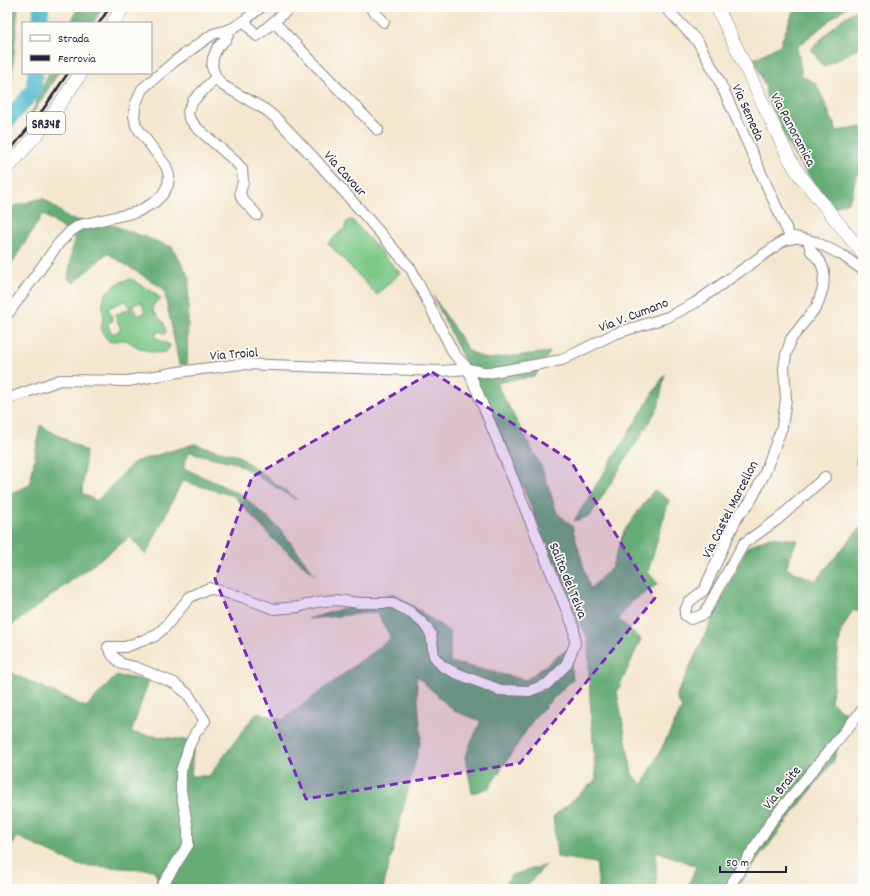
<svg xmlns="http://www.w3.org/2000/svg" width="870" height="896" font-family="Dekko,sans-serif">
<style>
.green{fill:#7cc887;stroke:#4f7561;fill-rule:evenodd}
.forest{fill:#65ac74;stroke:#446758}
.lines{fill:none;stroke-linecap:round;stroke-linejoin:round}
.river{stroke:#4cb5ca;stroke-width:16}
.minor-casing{stroke:#8b8485;stroke-width:12}
.major-casing{stroke:#8b8485;stroke-width:14}
.minor{stroke:#fff;stroke-width:10}
.major{stroke:#fff;stroke-width:13}
.rail{stroke:#22223b;stroke-width:2.5}
.marked{fill:#7b2cbf;fill-opacity:0.2;stroke:#7b2cbf;stroke-width:3;stroke-dasharray:8 5;stroke-linejoin:round}
.labels{text-anchor:middle;stroke-width:3.5;stroke-linejoin:round;paint-order:stroke}
.shield{fill:#fdfcf7;stroke:#646373;stroke-width:1}
.shield-label{font-size:13px;font-weight:bold;fill:#22223b}
.street-label{font-size:14px;fill:#22223b;stroke:#fdfcf7}
</style>
<rect width="100%" height="100%" fill="#fdfcf7"/>
<filter id="ink" filterUnits="userSpaceOnUse"><feTurbulence type="fractalNoise" baseFrequency=".025" numOctaves="2"/><feDisplacementMap in="SourceGraphic" scale="8" xChannelSelector="R" yChannelSelector="G"/><feConvolveMatrix kernelMatrix="1 2 1 2 8 2 1 2 1" color-interpolation-filters="sRGB"/></filter>
<filter id="wash" filterUnits="userSpaceOnUse"><feTurbulence type="fractalNoise" baseFrequency=".012" numOctaves="4" result="noise"/><feDisplacementMap in="SourceGraphic" scale="16" xChannelSelector="R" yChannelSelector="G"/><feGaussianBlur stdDeviation="0.9" result="paint"/><feColorMatrix in="noise" values="0 0 0 0 0 0 0 0 0 0 0 0 0 0 0 0 0 1.4 0 .05"/><feComposite in="paint" operator="in"/></filter>
<g filter="url(#wash)">
<rect width="100%" height="100%" fill="#f4e7cf"/>
<g class="green">
<path d="M 349,220 L 352,220 L 400,273 L 377,295 L 328,243 L 345,228 L 346,223 Z"/>
<path d="M 130,279 C 135,280 137,283 142,286 C 150,290 155,292 161,299 L 153,305 L 153,311 L 164,323 L 166,333 L 165,334 L 158,331 L 155,337 L 170,345 C 168,359 145,350 137,347 C 133,345 129,341 126,340 C 121,339 114,342 110,342 C 102,336 99,326 104,317 C 98,296 110,284 130,279 ZM 126,300 L 129,307 L 141,302 L 145,313 L 137,316 L 133,307 L 115,315 L 121,330 L 112,334 L 107,323 L 113,321 L 108,308 Z"/>
</g>
<g class="forest">
<path d="M 7,7 L 18,7 L 9,110 L 7,112 Z"/>
<path d="M 78,7 L 104,7 L 92,23 L 71,23 Z"/>
<path d="M 795,7 L 846,7 L 797,47 L 802,76 L 816,83 L 837,131 L 863,127 L 863,169 L 855,179 L 852,195 L 847,203 L 841,204 L 835,208 C 817,187 799,165 786,140 C 779,125 772,110 766,95 L 766,88 L 754,59 L 780,45 Z"/>
<path d="M 861,7 L 863,7 L 863,46 L 823,67 L 811,49 L 842,19 Z"/>
<path d="M 49,73 L 58,73 L 29,119 Z"/>
<path d="M 43,198 L 70,219 L 115,226 L 172,247 L 189,277 L 187,365 L 179,364 L 164,289 L 107,253 L 74,283 L 68,279 L 74,237 L 43,214 L 7,271 L 7,208 Z"/>
<path d="M 433,296 L 469,351 L 487,359 L 550,352 L 535,376 L 496,383 L 542,468 L 557,513 L 572,526 L 590,589 L 612,567 L 624,531 L 654,490 L 669,500 L 648,572 L 658,584 L 633,601 L 618,619 L 641,639 L 617,692 L 632,774 L 643,785 L 682,708 L 676,696 L 747,547 L 770,537 L 797,540 L 786,568 L 815,581 L 863,524 L 863,612 L 853,610 L 841,631 L 831,702 L 846,714 L 834,760 L 735,889 L 687,889 L 696,866 L 656,851 L 656,886 L 654,889 L 599,889 L 596,863 L 557,857 L 553,817 L 596,780 L 590,700 L 588,638 L 570,606 L 515,466 Z"/>
<path d="M 665,374 L 658,408 L 590,516 L 574,521 Z"/>
<path d="M 40,425 L 86,451 L 82,493 L 97,501 L 134,462 L 194,444 L 239,456 L 297,500 L 236,463 L 189,452 L 183,468 L 241,494 L 281,530 L 315,575 L 273,539 L 234,496 L 182,481 L 146,555 L 130,537 L 7,629 L 7,494 L 30,485 Z"/>
<path d="M 863,434 L 863,466 L 856,464 Z"/>
<path d="M 394,593 L 450,632 L 450,662 L 526,680 L 569,648 L 573,679 L 535,717 L 489,788 L 472,793 L 465,756 L 481,721 L 454,711 L 416,675 L 421,738 L 383,889 L 162,889 L 154,870 L 78,865 L 18,837 L 7,852 L 7,671 L 86,707 L 116,676 L 149,680 L 131,733 L 194,741 L 191,776 L 209,776 L 257,712 L 283,720 L 391,638 L 377,612 L 308,619 Z"/>
<path d="M 546,865 L 523,889 L 503,889 L 511,875 Z"/>
</g>
<g class="lines">
<g class="river">
<path d="M 40,23 L 41,7"/>
<path d="M 7,121 L 34,90 L 35,73"/>
</g>
</g>
</g>
<g filter="url(#ink)">
<g class="lines">
<defs>
<g id="minor">
<path d="M 370,7 L 384,22"/>
<path d="M 665,7 L 698,42 L 718,78 L 791,239"/>
<path d="M 244,21 L 257,36 L 291,7"/>
<path d="M 274,22 L 378,130"/>
<path d="M 216,77 L 193,101 L 188,112 L 189,118 L 197,128 L 235,161 L 242,169 L 243,182 L 240,192 L 242,199 L 257,215"/>
<path d="M 808,240 L 811,251 L 820,261 L 824,271 L 823,288 L 817,306 L 791,339 L 786,355 L 784,368 L 786,399 L 782,427 L 764,475 L 750,502 L 738,516 L 729,534 L 704,590 L 689,602 L 685,611 L 685,615 L 691,619 L 704,614 L 744,543 L 777,520 L 825,477"/>
<path d="M 7,315 L 59,243 L 71,231 L 80,225 L 137,212 L 155,202 L 163,194 L 168,185 L 169,176 L 166,166 L 136,126 L 134,116 L 136,103 L 142,89 L 175,61 L 213,34 L 231,29"/>
<path d="M 7,399 L 60,380 L 128,381 L 178,372 L 241,364 L 441,371 L 468,369 L 488,373 L 562,360 L 614,334 L 668,317 L 695,303 L 783,241 L 795,237 L 816,242 L 842,255 L 863,270"/>
<path d="M 160,889 L 188,845 L 188,829 L 181,791 L 181,771 L 189,746 L 196,732 L 205,721 L 188,694 L 174,683 L 135,667 L 122,664 L 113,656 L 108,647 L 125,647 L 155,636 L 166,626 L 190,597 L 209,588 L 242,597 L 274,609 L 298,607 L 316,602 L 336,600 L 360,603 L 393,603 L 410,612 L 423,623 L 431,634 L 434,656 L 442,666 L 456,673 L 500,690 L 529,691 L 547,684 L 566,665 L 575,644 L 574,628 L 468,369 L 454,354 L 411,269 L 369,220 L 314,158 L 278,120 L 266,110 L 222,85 L 216,77 L 212,67 L 213,58 L 217,48 L 226,39 L 231,29 L 244,21 L 261,7"/>
<path d="M 728,889 L 772,820 L 863,709"/>
</g>
<g id="major">
<path d="M 717,7 L 789,158 L 799,174 L 863,254"/>
<path d="M 113,23 L 123,7"/>
<path d="M 7,169 L 51,117 L 81,73"/>
</g>
</defs>
<use href="#minor" class="minor-casing"/>
<use href="#major" class="major-casing"/>
<use href="#minor" class="minor"/>
<use href="#major" class="major"/>
<g class="rail">
<path d="M 99,23 L 110,7"/>
<path d="M 7,154 L 42,111 L 68,73"/>
</g>
</g>
</g>
<path class="marked" d="M 432,372 L 570,460 L 655,598 L 520,763 L 306,799 L 215,579 L 252,477 Z"/>
<g class="labels">
<rect class="shield" x="27" y="112" width="38" height="22" rx="3"/>
<g class="shield-label">
<text x="46" y="128">SR348</text>
</g>
<g class="street-label">
<text transform="translate(749 112) rotate(66)" y="5">Via Semeda</text>
<text transform="translate(794 129) rotate(62)" y="5">Via Panoramica</text>
<text transform="translate(346 173) rotate(48)" y="5">Via Cavour</text>
<text transform="translate(633 314) rotate(-21)" y="5">Via V. Cumano</text>
<text transform="translate(234 353) rotate(-4)" y="5">Via Troiol</text>
<text transform="translate(729 509) rotate(-63)" y="5">Via Castel Marcellon</text>
<text transform="translate(569 580) rotate(68)" y="5">Salita del Telva</text>
<text transform="translate(781 787) rotate(-51)" y="5">Via Braite</text>
</g>
</g>
<rect width="870" height="896" fill="none" stroke="#fdfcf7" stroke-width="24"/>
<rect x="22" y="22" width="130" height="52" fill="#fdfcf7" stroke="#a5a5ac"/>
<rect x="30" y="35" width="20" height="6" fill="#ffffff" stroke="#a5a5ac"/>
<text x="58" y="42" font-size="12" fill="#22223b">Strada</text>
<rect x="30" y="55" width="20" height="6" fill="#22223b" stroke="#a5a5ac"/>
<text x="58" y="62" font-size="12" fill="#22223b">Ferrovia</text>
<path d="M720 866v6h66v-6" fill="none" stroke="#22223b" stroke-width="2"/>
<text x="726" y="866" font-size="12" fill="#22223b" stroke="#fdfcf7" stroke-width="3" paint-order="stroke">50 m</text>
</svg>
